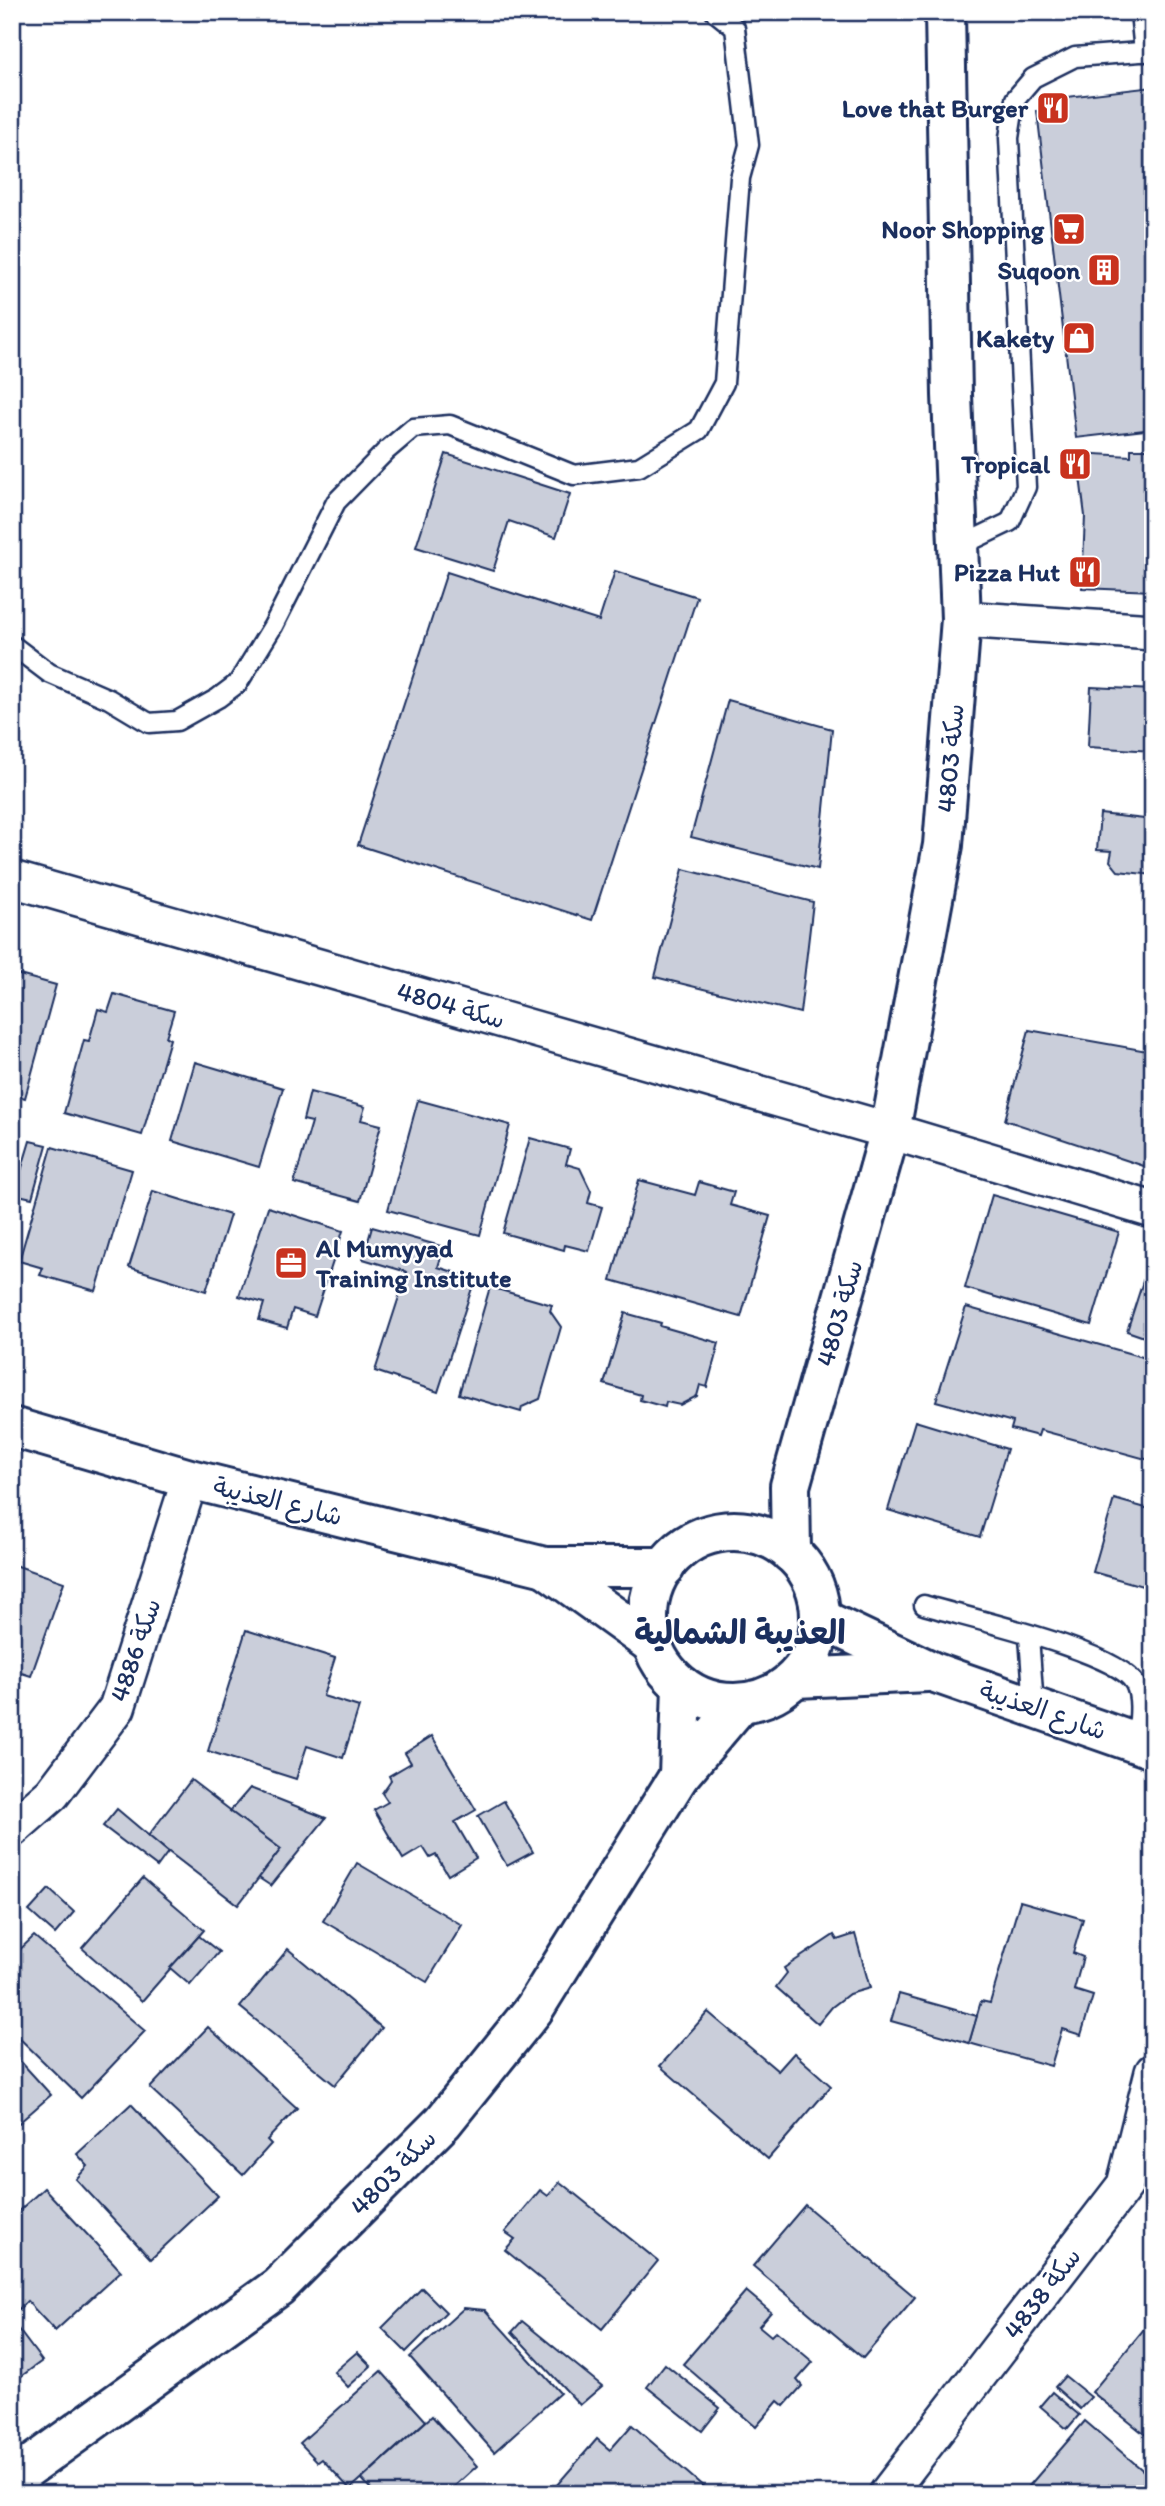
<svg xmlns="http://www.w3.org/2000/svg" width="1165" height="2506" font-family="Itim,'Playpen Sans Arabic',sans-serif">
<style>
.building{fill:#caceda;stroke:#1b2f5e;stroke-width:2}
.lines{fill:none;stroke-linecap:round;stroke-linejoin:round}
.service-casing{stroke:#1b2f5e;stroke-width:23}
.minor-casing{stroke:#1b2f5e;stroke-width:40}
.tertiary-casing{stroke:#1b2f5e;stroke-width:44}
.service{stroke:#fff;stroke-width:18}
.minor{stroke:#fff;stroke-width:35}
.tertiary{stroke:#fff;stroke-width:38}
.labels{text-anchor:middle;stroke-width:5;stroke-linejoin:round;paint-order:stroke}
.poi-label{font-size:26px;font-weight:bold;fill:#1b2f5e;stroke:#fff;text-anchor:end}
.street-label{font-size:26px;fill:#1b2f5e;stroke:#fff}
.district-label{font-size:33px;font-weight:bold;fill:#1b2f5e;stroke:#fff}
</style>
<rect width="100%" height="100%" fill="#fff"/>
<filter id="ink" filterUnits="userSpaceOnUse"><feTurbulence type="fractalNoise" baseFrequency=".0143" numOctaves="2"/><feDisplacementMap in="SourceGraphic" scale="14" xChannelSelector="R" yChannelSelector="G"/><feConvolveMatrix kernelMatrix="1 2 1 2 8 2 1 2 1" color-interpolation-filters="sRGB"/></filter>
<g filter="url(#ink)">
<g class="building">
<path d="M 1153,87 L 1153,429 L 1076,438 L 1037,111 L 1051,110 L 1049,99 Z"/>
<path d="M 1131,449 L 1153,449 L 1153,591 L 1082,588 L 1085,516 L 1077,453 L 1131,456 Z"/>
<path d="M 446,454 L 570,494 L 556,537 L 509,521 L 493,571 L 416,547 Z"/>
<path d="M 615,571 L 697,597 L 592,920 L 358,845 L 447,572 L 599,621 Z"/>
<path d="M 1091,687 L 1153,690 L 1153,751 L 1088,747 Z"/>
<path d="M 728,700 L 832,729 L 818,869 L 691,837 Z"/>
<path d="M 1100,814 L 1153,820 L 1153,875 L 1118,871 L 1110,861 L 1112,851 L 1097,850 Z"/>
<path d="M 683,869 L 813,902 L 800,1013 L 655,977 Z"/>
<path d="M 12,973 L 56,985 L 25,1098 L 12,1094 Z"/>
<path d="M 114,994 L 174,1011 L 166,1037 L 170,1039 L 142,1135 L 64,1113 L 84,1040 L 89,1041 L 98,1009 L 108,1012 Z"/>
<path d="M 1029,1030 L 1153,1052 L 1153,1169 L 1005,1120 Z"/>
<path d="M 195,1062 L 283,1088 L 259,1167 L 172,1141 Z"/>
<path d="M 310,1092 L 365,1107 L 361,1120 L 381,1125 L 360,1201 L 294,1183 L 312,1122 L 303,1120 Z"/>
<path d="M 418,1100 L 510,1125 L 480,1235 L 388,1210 Z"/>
<path d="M 530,1138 L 570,1149 L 566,1164 L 580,1168 L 591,1191 L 588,1203 L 602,1207 L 589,1251 L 565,1245 L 564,1250 L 503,1233 Z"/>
<path d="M 30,1141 L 47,1145 L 32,1198 L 14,1194 Z"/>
<path d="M 52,1147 L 132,1170 L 96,1291 L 40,1275 L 43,1268 L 19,1261 Z"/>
<path d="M 639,1180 L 695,1195 L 699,1182 L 734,1192 L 730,1205 L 770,1216 L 741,1317 L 611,1280 Z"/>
<path d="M 153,1191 L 230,1215 L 206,1291 L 129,1267 Z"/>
<path d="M 992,1195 L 1119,1232 L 1091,1325 L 965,1288 Z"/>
<path d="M 268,1207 L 343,1231 L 315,1316 L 293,1309 L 287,1328 L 259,1320 L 264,1303 L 239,1296 Z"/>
<path d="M 372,1227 L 444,1247 L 438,1267 L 475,1279 L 438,1392 L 375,1371 L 407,1272 L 363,1259 Z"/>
<path d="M 1153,1250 L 1153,1340 L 1127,1331 Z"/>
<path d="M 490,1287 L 552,1305 L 550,1311 L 561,1327 L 540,1399 L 522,1407 L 521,1412 L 459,1394 Z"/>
<path d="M 966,1307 L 1153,1360 L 1153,1461 L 1040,1430 L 1038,1436 L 1011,1429 L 1013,1422 L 936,1401 Z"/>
<path d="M 625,1313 L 661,1323 L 660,1326 L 719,1343 L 707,1387 L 700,1385 L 697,1396 L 680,1405 L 666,1402 L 665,1407 L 640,1400 L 641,1395 L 604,1384 Z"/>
<path d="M 915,1421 L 1007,1449 L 980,1537 L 888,1510 Z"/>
<path d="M 1114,1499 L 1153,1510 L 1153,1589 L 1093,1572 Z"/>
<path d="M 12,1564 L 64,1582 L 31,1676 L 12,1670 Z"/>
<path d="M 246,1630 L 335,1658 L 323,1696 L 359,1707 L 343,1758 L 307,1746 L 296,1779 L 208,1751 Z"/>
<path d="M 432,1736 L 476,1810 L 455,1822 L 476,1858 L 448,1875 L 436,1855 L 430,1858 L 423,1847 L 403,1859 L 374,1810 L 388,1802 L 382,1793 L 391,1780 L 389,1776 L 411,1763 L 405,1753 Z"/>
<path d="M 191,1780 L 281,1849 L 238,1905 L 148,1836 Z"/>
<path d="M 250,1788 L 326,1818 L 271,1886 L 259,1878 L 281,1849 L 230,1811 Z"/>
<path d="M 504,1801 L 533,1852 L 507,1866 L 478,1816 Z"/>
<path d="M 117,1809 L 168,1852 L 157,1867 L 103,1826 Z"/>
<path d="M 357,1863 L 462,1925 L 427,1982 L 323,1921 Z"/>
<path d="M 143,1878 L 204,1930 L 142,2001 L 82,1948 Z"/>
<path d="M 49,1889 L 74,1912 L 55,1934 L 29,1911 Z"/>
<path d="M 1020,1901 L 1083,1919 L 1073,1953 L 1083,1957 L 1074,1990 L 1093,1996 L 1081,2035 L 1062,2029 L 1051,2066 L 969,2043 L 981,2001 L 990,2003 Z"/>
<path d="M 855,1934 L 870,1988 L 849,1994 L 832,2007 L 818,2024 L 776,1987 L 787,1973 L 784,1968 L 834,1935 L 837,1940 Z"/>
<path d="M 34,1936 L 145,2031 L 81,2098 L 12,2031 L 12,1957 Z"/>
<path d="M 199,1936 L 219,1952 L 190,1985 L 170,1968 Z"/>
<path d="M 288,1949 L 382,2028 L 335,2085 L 240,2007 Z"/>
<path d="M 899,1994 L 977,2016 L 969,2043 L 891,2021 Z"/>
<path d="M 708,2012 L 778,2071 L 794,2053 L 831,2086 L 768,2159 L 660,2066 Z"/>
<path d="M 208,2027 L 297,2108 L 267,2140 L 271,2144 L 243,2175 L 150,2088 Z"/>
<path d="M 12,2052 L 51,2095 L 12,2129 Z"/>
<path d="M 131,2104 L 218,2196 L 151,2259 L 76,2179 L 88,2166 L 77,2154 Z"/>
<path d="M 560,2182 L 658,2261 L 602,2329 L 505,2250 L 515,2239 L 505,2232 L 540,2190 L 548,2196 Z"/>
<path d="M 44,2188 L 121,2271 L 55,2331 L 27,2301 L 19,2309 L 12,2302 L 12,2217 Z"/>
<path d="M 805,2205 L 915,2297 L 863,2358 L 753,2266 Z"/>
<path d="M 422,2288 L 446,2312 L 406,2352 L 382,2328 Z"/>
<path d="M 746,2291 L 771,2312 L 759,2326 L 771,2336 L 776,2331 L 813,2362 L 797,2380 L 802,2386 L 784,2406 L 778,2401 L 756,2427 L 683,2364 Z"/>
<path d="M 464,2308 L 485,2310 L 560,2393 L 494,2452 L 410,2357 Z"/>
<path d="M 1153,2318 L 1153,2441 L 1092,2392 Z"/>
<path d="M 12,2321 L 42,2361 L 12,2383 Z"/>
<path d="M 522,2321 L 602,2386 L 580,2405 L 512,2332 Z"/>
<path d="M 357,2352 L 371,2366 L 348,2387 L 334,2372 Z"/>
<path d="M 665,2364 L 720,2408 L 702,2431 L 647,2387 Z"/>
<path d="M 381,2371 L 426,2421 L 350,2489 L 322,2459 L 318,2462 L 300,2443 Z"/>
<path d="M 1065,2376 L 1091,2397 L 1080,2409 L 1055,2387 Z"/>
<path d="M 1052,2392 L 1079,2415 L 1067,2429 L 1040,2406 Z"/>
<path d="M 432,2416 L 477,2466 L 446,2494 L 375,2494 L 362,2479 Z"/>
<path d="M 1085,2421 L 1153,2479 L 1153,2494 L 1038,2494 L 1029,2486 Z"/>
<path d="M 632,2425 L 712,2494 L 549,2494 L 597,2439 L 610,2450 Z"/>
</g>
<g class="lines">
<defs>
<g id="service">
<path d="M 1140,12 L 1144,52"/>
<path d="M 958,547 L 1010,522 L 1026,487 L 1009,138 L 1015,99 L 1033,78 L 1075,57 L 1153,51"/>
<path d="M 12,645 L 49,673 L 109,699 L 149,723 L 177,721 L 218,698 L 238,683 L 273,626 L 336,502 L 386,451 L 413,428 L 450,425 L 574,475 L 639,467 L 699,430 L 724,383 L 740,178 L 749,145 L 735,28 L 715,12"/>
<path d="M 924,1605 C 963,1617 1119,1651 1135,1684 C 1143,1700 1138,1725 1137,1743"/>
<path d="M 1029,1636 L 1034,1707"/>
</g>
<g id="minor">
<path d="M 961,619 L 1153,632"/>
<path d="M 12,879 L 890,1131 L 1153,1210"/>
<path d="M 12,1829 L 52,1794 L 117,1708 L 190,1479"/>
<path d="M 887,2494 L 1125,2185 L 1153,2072"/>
</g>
<g id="tertiary">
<path d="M 12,1427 L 190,1479 L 545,1567 L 665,1567"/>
<circle cx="734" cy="1617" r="86"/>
<path d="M 791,1553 L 790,1486 L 890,1131 L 943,845 L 961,619 L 952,395 L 945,12"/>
<path d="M 545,1567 L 652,1644"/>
<path d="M 821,1619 L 933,1672 L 1153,1749"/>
<path d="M 796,1678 L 927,1672"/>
<path d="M 679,1776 L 682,1686"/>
<path d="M 12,2479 L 278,2287 L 443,2122 L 534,2009 L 679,1776 L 741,1703"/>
</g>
</defs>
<use href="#service" class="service-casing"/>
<use href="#minor" class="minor-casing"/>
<use href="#tertiary" class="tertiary-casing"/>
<use href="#service" class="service"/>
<use href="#minor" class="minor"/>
<use href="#tertiary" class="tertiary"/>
</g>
</g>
<defs>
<symbol id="restaurant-square" viewBox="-11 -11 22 22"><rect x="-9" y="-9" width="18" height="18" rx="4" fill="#c8321e" stroke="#fff"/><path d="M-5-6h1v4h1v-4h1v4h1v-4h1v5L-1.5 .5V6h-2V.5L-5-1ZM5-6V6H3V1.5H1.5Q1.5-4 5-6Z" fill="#fff"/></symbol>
<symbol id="supermarket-square" viewBox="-11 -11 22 22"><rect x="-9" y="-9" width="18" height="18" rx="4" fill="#c8321e" stroke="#fff"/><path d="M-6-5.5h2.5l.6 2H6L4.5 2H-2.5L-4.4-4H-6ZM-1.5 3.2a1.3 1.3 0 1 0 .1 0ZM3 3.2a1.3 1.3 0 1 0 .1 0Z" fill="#fff"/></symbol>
<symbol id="building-square" viewBox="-11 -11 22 22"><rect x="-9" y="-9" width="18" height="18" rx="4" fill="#c8321e" stroke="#fff"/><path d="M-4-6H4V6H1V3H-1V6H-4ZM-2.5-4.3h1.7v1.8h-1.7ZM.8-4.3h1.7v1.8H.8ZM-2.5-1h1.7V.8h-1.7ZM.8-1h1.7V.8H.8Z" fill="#fff"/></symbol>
<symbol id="shop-square" viewBox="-11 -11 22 22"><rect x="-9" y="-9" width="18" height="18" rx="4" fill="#c8321e" stroke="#fff"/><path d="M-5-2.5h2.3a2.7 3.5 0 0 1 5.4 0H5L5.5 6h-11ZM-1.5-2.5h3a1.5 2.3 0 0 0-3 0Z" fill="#fff"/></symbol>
<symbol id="office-square" viewBox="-11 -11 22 22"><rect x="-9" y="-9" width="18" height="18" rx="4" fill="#c8321e" stroke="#fff"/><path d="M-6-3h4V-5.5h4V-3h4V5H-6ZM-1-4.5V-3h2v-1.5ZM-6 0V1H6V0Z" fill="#fff"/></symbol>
</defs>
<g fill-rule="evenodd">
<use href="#restaurant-square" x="1034" y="89" width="38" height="38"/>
<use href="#supermarket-square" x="1050" y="210" width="38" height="38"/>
<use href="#building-square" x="1085" y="251" width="38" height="38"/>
<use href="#shop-square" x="1060" y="319" width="38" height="38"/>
<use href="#restaurant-square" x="1056" y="445" width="38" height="38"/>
<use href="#restaurant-square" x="1066" y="553" width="38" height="38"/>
<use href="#office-square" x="272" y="1244" width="38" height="38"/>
</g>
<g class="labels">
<g class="poi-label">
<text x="1028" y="117">Love that Burger</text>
<text x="1044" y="238">Noor Shopping</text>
<text x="1080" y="279">Suqoon</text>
<text x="1054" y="347">Kakety</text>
<text x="1050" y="473">Tropical</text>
<text x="1060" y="581">Pizza Hut</text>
<text x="316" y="1257" text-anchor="start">Al Mumyyad<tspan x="316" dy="30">Training Institute</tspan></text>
</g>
<g class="street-label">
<text transform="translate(950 758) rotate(-85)" y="9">سكة 4803</text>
<text transform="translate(451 1005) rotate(16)" y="9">سكة 4804</text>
<text transform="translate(839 1313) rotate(-74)" y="9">سكة 4803</text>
<text transform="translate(278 1501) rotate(14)" y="9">شارع العذيبة</text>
<text transform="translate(135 1650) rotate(-71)" y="9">سكة 4886</text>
<text transform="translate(1043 1710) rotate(19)" y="9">شارع العذيبة</text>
<text transform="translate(393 2172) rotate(-45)" y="9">سكة 4803</text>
<text transform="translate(1042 2293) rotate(-52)" y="9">سكة 4838</text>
</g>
<g class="district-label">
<text x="740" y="1644">العذيبة الشمالية</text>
</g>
</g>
<rect width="1165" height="2506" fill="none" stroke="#fff" stroke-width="42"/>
<rect x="21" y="21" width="1123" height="2464" fill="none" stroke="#1b2f5e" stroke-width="2.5" filter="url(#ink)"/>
</svg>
